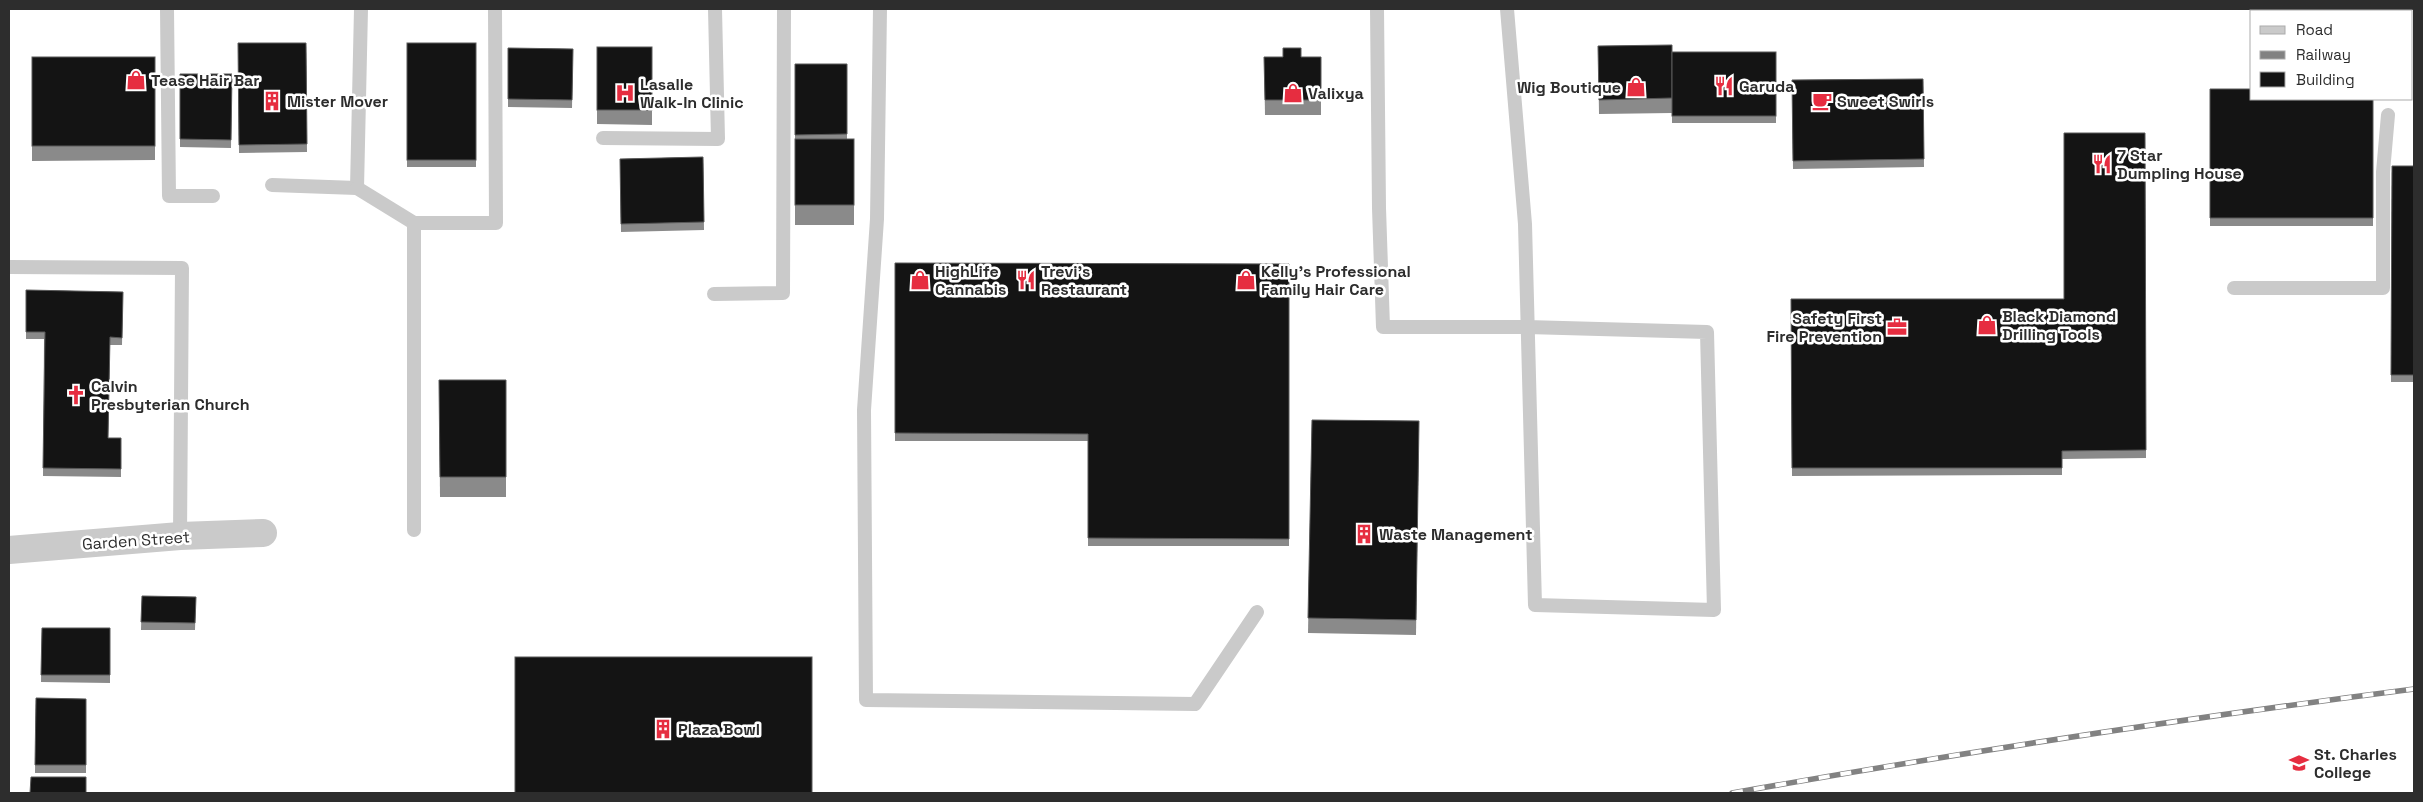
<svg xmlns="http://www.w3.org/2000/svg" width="2423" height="802" font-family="'Space Grotesk',sans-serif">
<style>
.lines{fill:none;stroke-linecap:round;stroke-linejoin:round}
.service{stroke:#cacaca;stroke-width:14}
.minor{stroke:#cacaca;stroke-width:28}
.rail-casing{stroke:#828282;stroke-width:5.5}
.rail{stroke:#fff;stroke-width:4;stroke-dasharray:11;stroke-linecap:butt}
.wall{fill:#8a8a8a}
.building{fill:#141414;stroke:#5a5a5a}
.labels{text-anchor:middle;stroke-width:5;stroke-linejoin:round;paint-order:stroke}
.poi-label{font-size:16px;font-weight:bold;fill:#2d2d2d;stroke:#fff;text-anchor:start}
.street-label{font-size:16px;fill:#2d2d2d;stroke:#fff}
</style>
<rect width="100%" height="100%" fill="#fff"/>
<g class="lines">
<g class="service">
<path d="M 167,9 L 169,196 L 213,196"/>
<path d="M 880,9 L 877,219 L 864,410 L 866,700 L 1195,704 L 1257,612"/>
<path d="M 1377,9 L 1379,208 L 1383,327 L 1527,327 L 1707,332 L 1714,610 L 1535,605 L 1525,224 L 1507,9"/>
<path d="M 603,138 L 718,139 L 715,9"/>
<path d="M 272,185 L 357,188 L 361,9"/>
<path d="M 357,188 L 414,223 L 414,530"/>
<path d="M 414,223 L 496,223 L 495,9"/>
<path d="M 9,267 L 182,268 L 180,536"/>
<path d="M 2234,288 L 2383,288 L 2383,172 L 2388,115"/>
<path d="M 714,294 L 783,293 L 784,9"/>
</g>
<path class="minor" d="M 9,550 L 180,536 L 263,533"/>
<defs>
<path id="rail" d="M 1732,793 C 1959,753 2186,718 2414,689"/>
</defs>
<use href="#rail" class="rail-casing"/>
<use href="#rail" class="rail"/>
</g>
<g class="wall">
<path d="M 238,43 L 306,43 L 307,152 L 239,153 Z"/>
<rect x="407" y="43" width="69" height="124"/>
<path d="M 1598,46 L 1672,52 L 1776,52 L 1776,123 L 1672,123 L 1672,113 L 1599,114 Z"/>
<path d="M 597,47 L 652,47 L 652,125 L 597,124 Z"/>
<path d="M 508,48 L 573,49 L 572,108 L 508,107 Z"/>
<path d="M 32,57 L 155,57 L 155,160 L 32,161 Z"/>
<path d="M 1264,57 L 1321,57 L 1321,115 L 1265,115 Z"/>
<path d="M 795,64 L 847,64 L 847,139 L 854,139 L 854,225 L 795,225 Z"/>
<path d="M 180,74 L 232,74 L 231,148 L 180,147 Z"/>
<path d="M 1923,79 L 1924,167 L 1793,169 L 1792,80 Z"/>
<path d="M 2210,89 L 2373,99 L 2373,226 L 2210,226 Z"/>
<path d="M 2145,133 L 2146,458 L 2062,459 L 2062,475 L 1792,476 L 1791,299 L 2064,299 Z"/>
<path d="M 703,157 L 704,230 L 621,232 L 620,159 Z"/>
<path d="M 2392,166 L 2414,166 L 2414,382 L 2391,382 Z"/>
<path d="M 895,263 L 1289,264 L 1289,546 L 1088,546 L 1088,441 L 895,441 Z"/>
<path d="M 26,290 L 123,292 L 122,345 L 110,345 L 108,438 L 121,438 L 121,477 L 43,476 L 44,339 L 26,339 Z"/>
<path d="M 439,380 L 506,380 L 506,497 L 440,497 Z"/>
<path d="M 1312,420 L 1419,421 L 1416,635 L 1308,633 Z"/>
<path d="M 142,596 L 196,597 L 195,630 L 141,630 Z"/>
<path d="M 42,628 L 110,628 L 110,683 L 41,682 Z"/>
<path d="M 36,698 L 86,699 L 86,773 L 35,773 Z"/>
</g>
<g class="building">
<path d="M 238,43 L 306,43 L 307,144 L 239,145 Z"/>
<rect x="407" y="43" width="69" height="117"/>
<path d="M 1672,45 L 1672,98 L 1599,100 L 1598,46 Z"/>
<rect x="597" y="47" width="55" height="63"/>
<path d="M 508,48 L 573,49 L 572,100 L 508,99 Z"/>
<path d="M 1283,48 L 1301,48 L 1301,57 L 1321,57 L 1321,100 L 1265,100 L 1264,57 L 1283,57 Z"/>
<rect x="1672" y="52" width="104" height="64"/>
<rect x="32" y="57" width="123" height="89"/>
<path d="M 795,64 L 847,64 L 847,134 L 795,135 Z"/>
<path d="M 180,74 L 232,74 L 231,140 L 180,139 Z"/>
<path d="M 1923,79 L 1924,159 L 1793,161 L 1792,80 Z"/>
<path d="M 2210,89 L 2252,89 L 2252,99 L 2373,99 L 2373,218 L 2210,218 Z"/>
<path d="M 2064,133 L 2145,133 L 2146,450 L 2062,451 L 2062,468 L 1792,468 L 1791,299 L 2064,299 Z"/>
<rect x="795" y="139" width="59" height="66"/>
<path d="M 703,157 L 704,222 L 621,224 L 620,159 Z"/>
<path d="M 2392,166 L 2414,166 L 2414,375 L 2391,375 Z"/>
<path d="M 895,263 L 1289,264 L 1289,539 L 1088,538 L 1088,434 L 895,433 Z"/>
<path d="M 26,290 L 123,292 L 122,338 L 110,337 L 108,438 L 121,438 L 121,469 L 43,468 L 45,332 L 26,332 Z"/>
<path d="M 439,380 L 506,380 L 506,477 L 440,477 Z"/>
<path d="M 1312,420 L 1419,421 L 1416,620 L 1308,618 Z"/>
<path d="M 142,596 L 196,597 L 195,623 L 141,622 Z"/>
<path d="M 42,628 L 110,628 L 110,675 L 41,675 Z"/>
<rect x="515" y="657" width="297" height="136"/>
<path d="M 36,698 L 86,699 L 86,765 L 35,765 Z"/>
<path d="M 31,777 L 86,777 L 86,793 L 30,793 Z"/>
</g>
<defs>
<symbol id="shop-bare" viewBox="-9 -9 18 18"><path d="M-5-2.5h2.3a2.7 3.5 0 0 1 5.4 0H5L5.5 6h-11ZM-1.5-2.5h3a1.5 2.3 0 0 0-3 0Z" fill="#e62d40" stroke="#fff" stroke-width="2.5" paint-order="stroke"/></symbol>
<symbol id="restaurant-bare" viewBox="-9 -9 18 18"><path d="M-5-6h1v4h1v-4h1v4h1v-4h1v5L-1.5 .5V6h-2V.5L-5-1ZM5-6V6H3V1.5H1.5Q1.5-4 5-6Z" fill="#e62d40" stroke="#fff" stroke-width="2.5" paint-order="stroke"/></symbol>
<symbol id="hospital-bare" viewBox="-9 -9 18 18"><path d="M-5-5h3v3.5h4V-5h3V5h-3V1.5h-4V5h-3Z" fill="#e62d40" stroke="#fff" stroke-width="2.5" paint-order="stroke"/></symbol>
<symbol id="building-bare" viewBox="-9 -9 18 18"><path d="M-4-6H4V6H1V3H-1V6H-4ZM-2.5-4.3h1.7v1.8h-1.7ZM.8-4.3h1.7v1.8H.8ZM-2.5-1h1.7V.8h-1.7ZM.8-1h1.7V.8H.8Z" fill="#e62d40" stroke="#fff" stroke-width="2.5" paint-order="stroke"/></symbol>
<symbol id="cafe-bare" viewBox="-9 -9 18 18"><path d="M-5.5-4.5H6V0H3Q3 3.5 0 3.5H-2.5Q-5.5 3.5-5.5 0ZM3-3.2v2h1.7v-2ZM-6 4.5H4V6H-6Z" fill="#e62d40" stroke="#fff" stroke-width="2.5" paint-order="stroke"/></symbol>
<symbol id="office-bare" viewBox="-9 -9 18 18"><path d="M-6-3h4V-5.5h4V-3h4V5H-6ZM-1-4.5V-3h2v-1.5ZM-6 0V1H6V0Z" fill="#e62d40" stroke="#fff" stroke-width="2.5" paint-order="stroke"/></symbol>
<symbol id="church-bare" viewBox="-9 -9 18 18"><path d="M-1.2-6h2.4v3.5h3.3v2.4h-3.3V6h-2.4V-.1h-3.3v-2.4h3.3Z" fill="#e62d40" stroke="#fff" stroke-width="2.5" paint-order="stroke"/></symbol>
<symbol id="school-bare" viewBox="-9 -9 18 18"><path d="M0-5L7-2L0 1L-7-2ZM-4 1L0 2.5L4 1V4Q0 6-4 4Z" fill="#e62d40" stroke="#fff" stroke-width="2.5" paint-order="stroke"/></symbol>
</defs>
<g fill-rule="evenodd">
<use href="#shop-bare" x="122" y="66" width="28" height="28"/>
<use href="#restaurant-bare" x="1710" y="72" width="28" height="28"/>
<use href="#shop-bare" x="1622" y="73" width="28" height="28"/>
<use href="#hospital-bare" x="611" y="79" width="28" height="28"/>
<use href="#shop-bare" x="1279" y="79" width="28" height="28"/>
<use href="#building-bare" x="258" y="87" width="28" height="28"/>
<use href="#cafe-bare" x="1808" y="87" width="28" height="28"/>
<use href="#restaurant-bare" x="2088" y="150" width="28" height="28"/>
<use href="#shop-bare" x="906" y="266" width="28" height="28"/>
<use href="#restaurant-bare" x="1012" y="266" width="28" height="28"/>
<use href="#shop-bare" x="1232" y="266" width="28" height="28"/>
<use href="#shop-bare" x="1973" y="311" width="28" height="28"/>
<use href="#office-bare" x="1883" y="313" width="28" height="28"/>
<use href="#church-bare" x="62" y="381" width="28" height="28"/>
<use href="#building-bare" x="1350" y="520" width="28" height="28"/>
<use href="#building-bare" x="649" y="715" width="28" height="28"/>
<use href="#school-bare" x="2285" y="749" width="28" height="28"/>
</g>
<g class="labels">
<g class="poi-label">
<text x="151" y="86">Tease Hair Bar</text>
<text x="640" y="90">Lasalle<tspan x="640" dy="18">Walk-In Clinic</tspan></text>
<text x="1739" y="92">Garuda</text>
<text x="1621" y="93" text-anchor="end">Wig Boutique</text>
<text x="1308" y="99">Valixya</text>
<text x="287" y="107">Mister Mover</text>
<text x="1837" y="107">Sweet Swirls</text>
<text x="2117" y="161">7 Star<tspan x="2117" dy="18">Dumpling House</tspan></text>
<text x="935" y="277">HighLife<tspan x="935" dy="18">Cannabis</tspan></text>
<text x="1041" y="277">Trevi's<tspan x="1041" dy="18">Restaurant</tspan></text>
<text x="1261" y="277">Kelly's Professional<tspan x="1261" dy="18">Family Hair Care</tspan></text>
<text x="2002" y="322">Black Diamond<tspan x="2002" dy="18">Drilling Tools</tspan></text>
<text x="1882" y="324" text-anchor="end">Safety First<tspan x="1882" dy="18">Fire Prevention</tspan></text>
<text x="91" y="392">Calvin<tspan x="91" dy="18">Presbyterian Church</tspan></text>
<text x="1379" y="540">Waste Management</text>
<text x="678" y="735">Plaza Bowl</text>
<text x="2314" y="760">St. Charles<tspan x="2314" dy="18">College</tspan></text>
</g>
<g class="street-label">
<text transform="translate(136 540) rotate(-4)" y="6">Garden Street</text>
</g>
</g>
<rect width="2423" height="802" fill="none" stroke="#2d2d2d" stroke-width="20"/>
<rect x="2250" y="10" width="162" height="90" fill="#ffffff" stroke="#ababab"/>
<rect x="2260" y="26" width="25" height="8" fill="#cacaca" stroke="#ababab"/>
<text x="2296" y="35" font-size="15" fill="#2d2d2d">Road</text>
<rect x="2260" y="51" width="25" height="8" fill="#828282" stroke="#ababab"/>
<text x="2296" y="60" font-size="15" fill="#2d2d2d">Railway</text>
<rect x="2260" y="72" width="25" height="15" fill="#141414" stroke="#ababab"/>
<text x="2296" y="85" font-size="15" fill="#2d2d2d">Building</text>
</svg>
